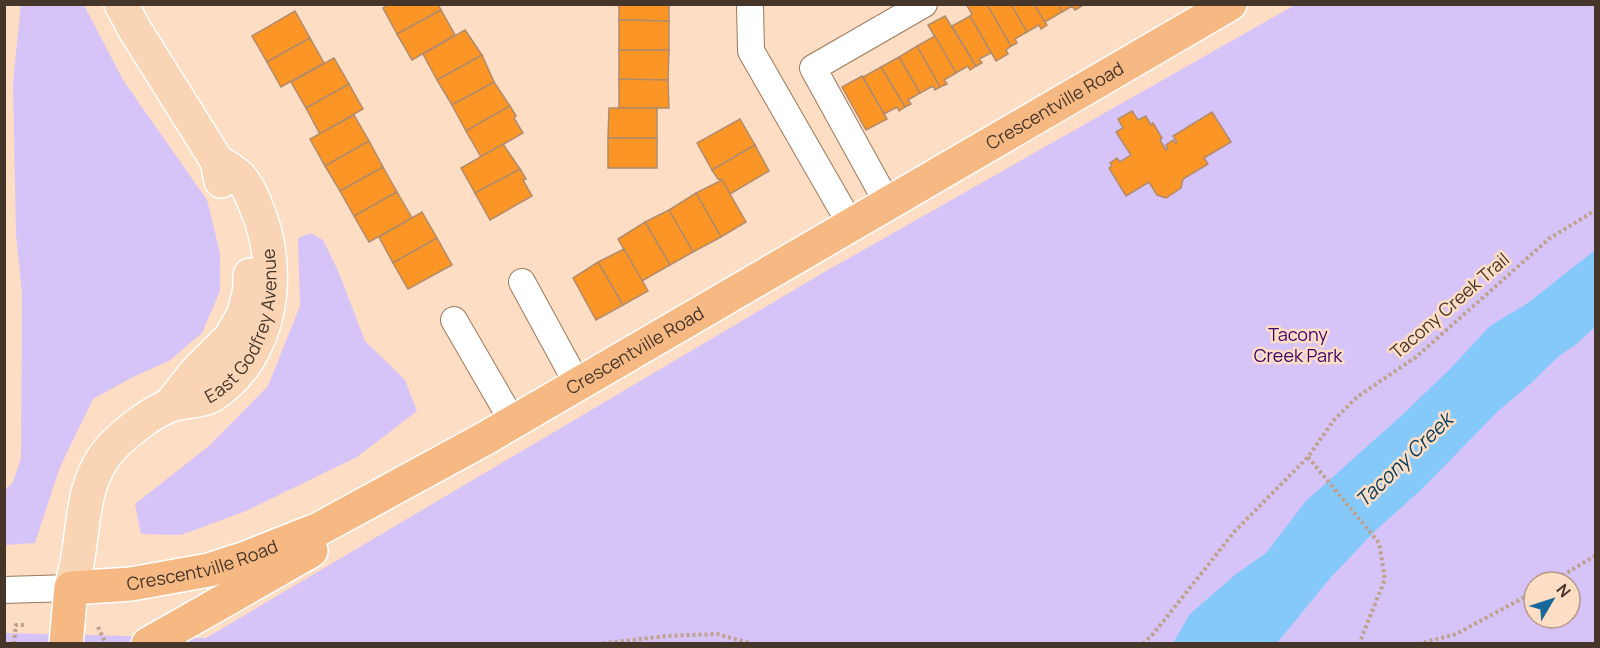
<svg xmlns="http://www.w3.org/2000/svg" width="1600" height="648" font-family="Manrope,sans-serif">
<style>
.green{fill:#d6c3f7;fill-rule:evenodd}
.water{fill:#85c9fb}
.building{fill:#fb9525;stroke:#b08b6c;stroke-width:1.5}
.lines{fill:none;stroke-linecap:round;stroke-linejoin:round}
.minor-casing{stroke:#9c785a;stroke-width:28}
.major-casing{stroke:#fff;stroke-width:36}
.highway-casing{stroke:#fff;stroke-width:36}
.path{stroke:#bda28d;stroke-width:4;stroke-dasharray:3 3;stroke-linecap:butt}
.minor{stroke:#fff;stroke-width:26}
.major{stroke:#fad5b5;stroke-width:33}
.highway{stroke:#f7b984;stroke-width:33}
.labels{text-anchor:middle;stroke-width:5;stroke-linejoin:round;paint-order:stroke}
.street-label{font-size:18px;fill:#463629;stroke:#fdddc3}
.park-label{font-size:18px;fill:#3f036e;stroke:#fdddc3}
.water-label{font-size:20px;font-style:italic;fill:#033d5d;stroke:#fdddc3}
</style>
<rect width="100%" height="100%" fill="#fdddc3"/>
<g class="green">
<path d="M 21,4 L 84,5 L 123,80 L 207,200 L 220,253 L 220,291 L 202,333 L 169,361 L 133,377 L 93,399 L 60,467 L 35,543 L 5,545 L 5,491 L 13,482 L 21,458 L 22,294 L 16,234 L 13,83 Z"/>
<path d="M 1295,5 L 1595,5 L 1595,643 L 5,644 L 5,633 L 206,638 L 821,274 ZM 1534,582 L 1570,582 L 1570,618 L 1534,618 Z"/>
<path d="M 311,233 L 323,240 L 339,273 L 365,341 L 405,380 L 417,411 L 357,457 L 246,511 L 181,535 L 141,534 L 135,504 L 209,446 L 268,386 L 300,306 L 298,238 Z"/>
</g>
<path class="water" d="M 1595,250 L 1595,327 L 1574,346 L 1560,355 L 1530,384 L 1497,412 L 1423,488 L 1375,531 L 1331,577 L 1277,643 L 1173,643 L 1190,614 L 1236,574 L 1266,553 L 1306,501 L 1401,416 L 1450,369 L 1490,326 L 1528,303 Z"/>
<g class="building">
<path d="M 389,4 L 438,4 L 441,10 L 397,34 L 383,8 Z"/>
<path d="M 619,4 L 669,4 L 669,21 L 619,20 Z"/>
<path d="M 966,4 L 987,4 L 1011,46 L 1006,50 L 1008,54 L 996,61 L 970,16 L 972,14 Z"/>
<path d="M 990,4 L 1011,4 L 1027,32 L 1015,39 L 1017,43 L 1011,46 L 988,6 Z"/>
<path d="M 1011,4 L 1034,4 L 1047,25 L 1041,29 L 1039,25 L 1027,32 Z"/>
<path d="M 1034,4 L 1058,4 L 1062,12 L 1045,22 Z"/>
<path d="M 1058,4 L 1081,4 L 1082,6 L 1075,10 L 1072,6 L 1062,12 Z"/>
<path d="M 441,10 L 455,35 L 412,60 L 397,34 Z"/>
<path d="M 295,11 L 310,38 L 267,62 L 252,36 Z"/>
<path d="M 945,16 L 976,66 L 970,70 L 968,66 L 956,73 L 928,25 Z"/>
<path d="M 970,16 L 991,53 L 979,59 L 982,63 L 976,66 L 952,26 Z"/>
<path d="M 619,20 L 669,21 L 669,50 L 619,50 Z"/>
<path d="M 465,30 L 482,55 L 437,80 L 423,54 Z"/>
<path d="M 935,36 L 956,73 L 944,80 L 947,84 L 940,87 L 917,46 Z"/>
<path d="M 310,38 L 324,63 L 281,87 L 267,62 Z"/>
<path d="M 917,46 L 940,87 L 935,90 L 933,86 L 920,93 L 899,57 Z"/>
<path d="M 619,50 L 669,50 L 668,80 L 619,80 Z"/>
<path d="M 482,55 L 494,82 L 452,105 L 437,80 Z"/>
<path d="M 899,57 L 920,93 L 908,100 L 911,104 L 905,107 L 881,67 Z"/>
<path d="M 334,58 L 349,84 L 306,108 L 291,82 Z"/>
<path d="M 881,67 L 905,107 L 899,111 L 897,107 L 884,114 L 863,77 Z"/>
<path d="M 862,76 L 887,119 L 866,130 L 842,87 Z"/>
<path d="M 619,79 L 668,80 L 669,108 L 619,108 Z"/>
<path d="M 494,82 L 510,106 L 466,131 L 452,105 Z"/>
<path d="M 349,84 L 363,109 L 320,134 L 306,108 Z"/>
<path d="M 510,106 L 516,116 L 514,118 L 523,133 L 481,157 L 466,131 Z"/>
<path d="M 609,108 L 657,108 L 657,138 L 608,138 Z"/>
<path d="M 1132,111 L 1138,120 L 1146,116 L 1151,125 L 1153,123 L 1162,138 L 1160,140 L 1166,150 L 1168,149 L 1166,145 L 1173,140 L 1175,143 L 1177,142 L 1173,136 L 1212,112 L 1231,142 L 1204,158 L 1208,164 L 1183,179 L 1181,188 L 1166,198 L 1157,195 L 1149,182 L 1126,196 L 1109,168 L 1112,166 L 1110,163 L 1117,158 L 1120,162 L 1131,155 L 1116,132 L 1123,128 L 1118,119 Z"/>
<path d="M 354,115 L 369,141 L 325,166 L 310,139 Z"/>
<path d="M 740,119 L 755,145 L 712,170 L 697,143 Z"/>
<rect x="608" y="138" width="49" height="30"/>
<path d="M 369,141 L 383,167 L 340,191 L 325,166 Z"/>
<path d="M 503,144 L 520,169 L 475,193 L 461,168 Z"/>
<path d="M 755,145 L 769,171 L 730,194 L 722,180 L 718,179 L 712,170 Z"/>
<path d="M 383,167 L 397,192 L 354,216 L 340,191 Z"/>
<path d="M 520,169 L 526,179 L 523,180 L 532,196 L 490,220 L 475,193 Z"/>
<path d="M 722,180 L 746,222 L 721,237 L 696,193 Z"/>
<path d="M 397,192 L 412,218 L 369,242 L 354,216 Z"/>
<path d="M 696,193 L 721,237 L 693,252 L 669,210 Z"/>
<path d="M 669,210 L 693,252 L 670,265 L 645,222 Z"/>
<path d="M 422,212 L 437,238 L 393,263 L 379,237 Z"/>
<path d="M 645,222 L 670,265 L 642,281 L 618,239 Z"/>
<path d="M 437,238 L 452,265 L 408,289 L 393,263 Z"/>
<path d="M 624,249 L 648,291 L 623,305 L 598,262 Z"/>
<path d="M 598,262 L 623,305 L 596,320 L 573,278 Z"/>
</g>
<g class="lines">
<defs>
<g id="minor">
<path d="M 750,4 L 751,51 L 851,225"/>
<path d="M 888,204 L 813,68 L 924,4"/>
<path d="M 522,282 L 578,385"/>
<path d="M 454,320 L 513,422"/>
<path d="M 4,590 L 71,588"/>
</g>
<g id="major">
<path d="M 121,4 L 135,30 L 217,161 L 221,181"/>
<path d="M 170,405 L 195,373 L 230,338 L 244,314 L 250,289 L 250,275"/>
<path id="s1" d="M 71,588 C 73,578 77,567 78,557 C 84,522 83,487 104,457 C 116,439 151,412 171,405 C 184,401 200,402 211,396 C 273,357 283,271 257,209 C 253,198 247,185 240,177 C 234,171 224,166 217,161"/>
</g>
<g id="highway">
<path id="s2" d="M 66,644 L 71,588 L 131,584 L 209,570 L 243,559 L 319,529 L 484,439 L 1230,4"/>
<path d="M 148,644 L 311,551"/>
</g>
</defs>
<use href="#minor" class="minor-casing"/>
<use href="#major" class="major-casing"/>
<use href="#highway" class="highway-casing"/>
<g class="path">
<path d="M 1308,457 L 1379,543 L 1385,579 L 1359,644"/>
<path d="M 1552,582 L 1596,555"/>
<path d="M 98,627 L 106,644"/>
<path d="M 14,644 L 16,625 L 25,625"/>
<path d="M 597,644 L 667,636 L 717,634 L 753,644"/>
<path d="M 1143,644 L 1154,633 L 1235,531 L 1308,457 L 1334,420 L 1357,397 L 1416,357 L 1550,238 L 1596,210"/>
<path d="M 1418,644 L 1456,634 L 1534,592"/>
</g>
<use href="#minor" class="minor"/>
<use href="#major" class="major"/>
<use href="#highway" class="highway"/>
</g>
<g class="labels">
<g class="street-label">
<text dy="6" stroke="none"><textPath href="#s2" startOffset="1162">Crescentville Road</textPath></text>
<text transform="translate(1450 306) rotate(-41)" y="6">Tacony Creek Trail</text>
<text dy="6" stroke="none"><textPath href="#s1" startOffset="344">East Godfrey Avenue</textPath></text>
<text dy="6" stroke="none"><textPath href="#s2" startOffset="676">Crescentville Road</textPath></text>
<text dy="6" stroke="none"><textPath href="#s2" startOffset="190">Crescentville Road</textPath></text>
</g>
<g class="park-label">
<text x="1298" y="341">Tacony<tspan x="1298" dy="21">Creek Park</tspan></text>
</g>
<g class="water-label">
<text transform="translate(1404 460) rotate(-44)" y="7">Tacony Creek</text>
</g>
</g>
<rect width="1600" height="648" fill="none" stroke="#463629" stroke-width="12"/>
<g transform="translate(1552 600) rotate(51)"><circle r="28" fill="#fdddc3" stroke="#b49a85" stroke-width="1.5"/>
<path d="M0-4.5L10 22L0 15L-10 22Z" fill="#16699a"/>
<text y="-9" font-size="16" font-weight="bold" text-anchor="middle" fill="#463629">N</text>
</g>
</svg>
